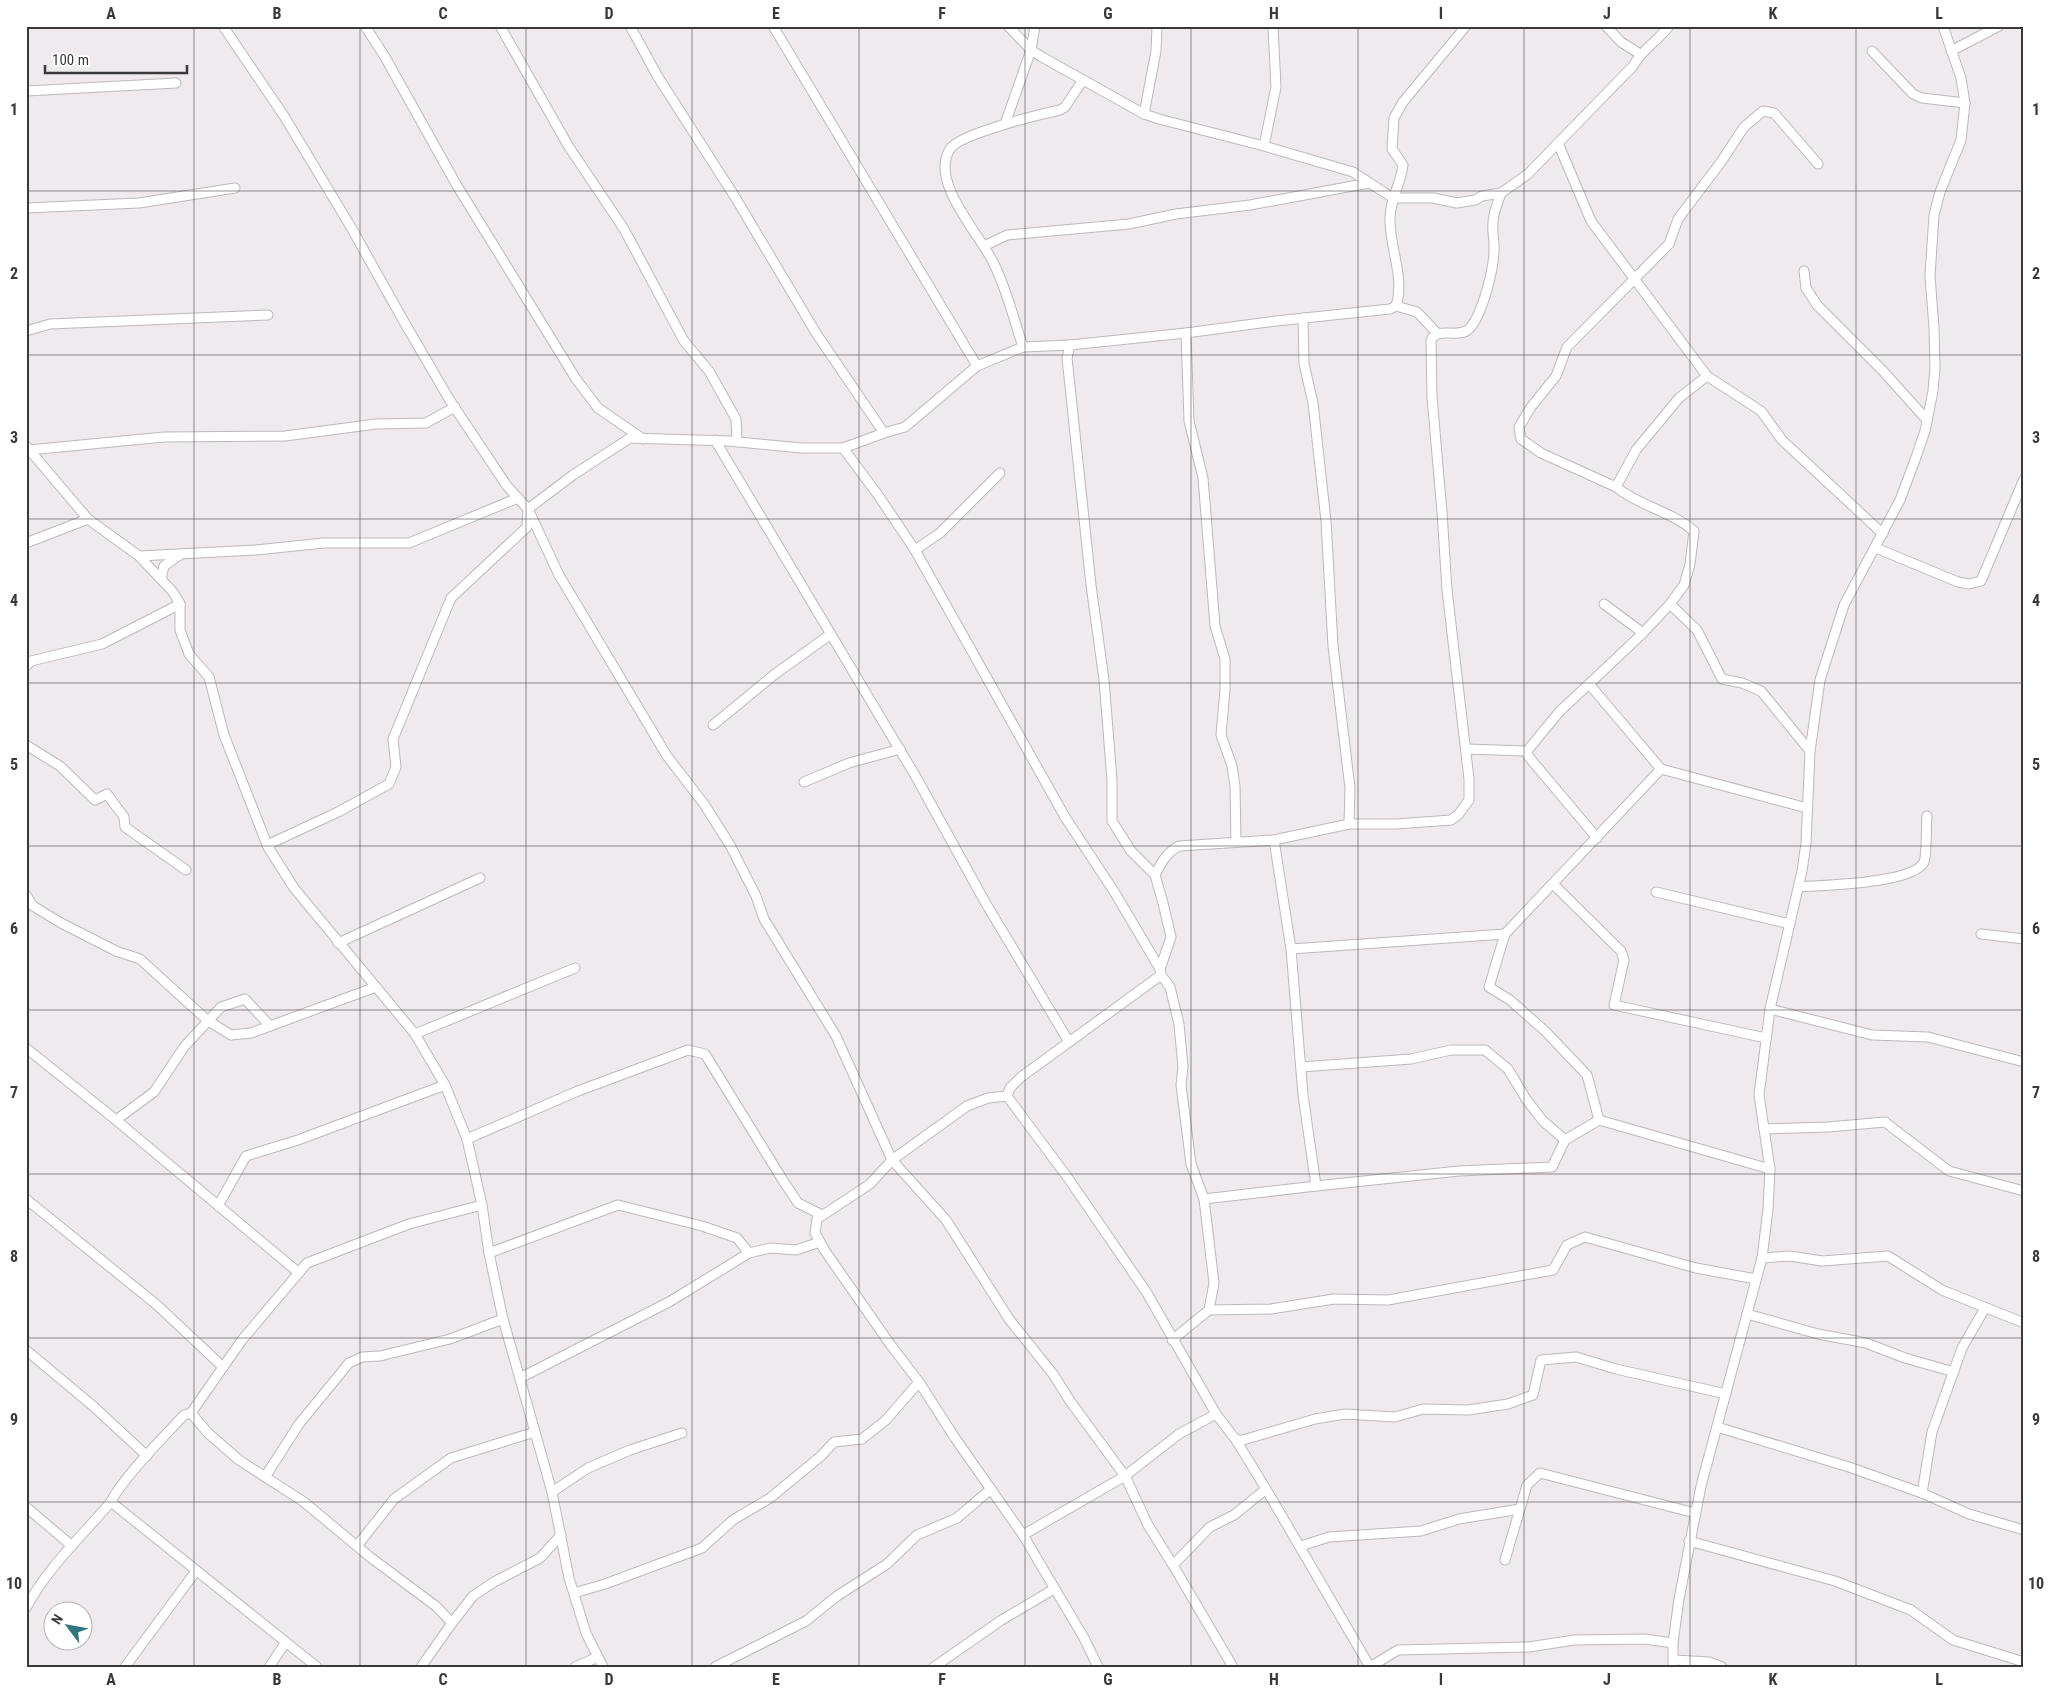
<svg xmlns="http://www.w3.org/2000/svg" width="2050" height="1693" font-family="'Roboto Condensed',sans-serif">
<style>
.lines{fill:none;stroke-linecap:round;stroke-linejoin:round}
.minor-casing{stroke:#bcb9bc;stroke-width:11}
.minor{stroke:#fff;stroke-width:9}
.grid{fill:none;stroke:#3a393a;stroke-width:1;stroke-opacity:0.55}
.neatline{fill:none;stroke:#3a393a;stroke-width:2}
.grid-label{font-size:16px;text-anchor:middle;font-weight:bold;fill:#3a393a}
</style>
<rect width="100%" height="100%" fill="#eeeaed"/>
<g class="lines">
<defs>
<g id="minor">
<path d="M 223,26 L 284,116 L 352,229 L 403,320 L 449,399 L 507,486 L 528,509 L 559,575 L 667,756 L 704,804 L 730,845 L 756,896 L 764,919 L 836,1036 L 892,1160 L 946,1220 L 1009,1319 L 1053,1374 L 1070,1401 L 1125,1476 L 1148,1525 L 1173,1565"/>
<path d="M 365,26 L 385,57 L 456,184 L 576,379 L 598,408 L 643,439"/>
<path d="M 500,26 L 569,147 L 624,229 L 684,341 L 709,371 L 736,419 L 737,442"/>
<path d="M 630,26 L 658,77 L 735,197 L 816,333 L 884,433"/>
<path d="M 773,26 L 977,366"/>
<path d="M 1008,26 L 1031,50 L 1042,57 L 1144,114 L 1159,119 L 1264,146 L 1353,172 L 1393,198 L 1433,198 L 1457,203 L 1475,200 L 1482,196 L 1501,193 L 1528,174 L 1633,66 C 1642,49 1658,41 1669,26"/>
<path d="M 1466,26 L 1403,102 L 1394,118 L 1392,149 L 1403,165 C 1401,184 1389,201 1390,221 C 1390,248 1405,279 1396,306 L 1390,309 L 1276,321 L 1186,333 L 1070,345 L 1067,358 L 1091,585 L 1104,680 L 1112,780 L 1112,821 L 1131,851 L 1155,875 L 1163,903 L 1171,937 L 1160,969 L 1161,975 L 1170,987 L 1179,1024 L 1183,1067 L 1181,1085 L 1191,1164 L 1204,1199 L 1316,1186 L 1303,1095 L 1291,949 L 1505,934"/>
<path d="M 1606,26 L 1621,42 L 1640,54"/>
<path d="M 1872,51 L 1913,94 L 1922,98 L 1965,103"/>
<path d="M 1951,51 L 1999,26"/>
<path d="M 26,91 L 176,83"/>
<path d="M 1144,114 L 1156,51 L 1157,26"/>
<path d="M 1005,124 L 1031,50 L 1035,26"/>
<path d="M 1558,143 L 1591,221 L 1707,376 L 1761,411 L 1782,440 L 1883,534"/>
<path d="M 1264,146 L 1276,87 L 1273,26"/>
<path d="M 26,208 L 139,203 L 235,188"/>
<path d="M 984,246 L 1007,235 L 1129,224 L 1176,214 L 1250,205 L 1369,183"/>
<path d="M 1804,271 L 1806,288 L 1817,305 L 1883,371 L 1927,420"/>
<path d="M 1396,306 L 1417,312 L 1437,333"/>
<path d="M 1303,318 L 1304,364 L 1313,403 L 1326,521 L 1333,646 L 1350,788 L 1349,824"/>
<path d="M 26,331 L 50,324 L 268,315"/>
<path d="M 1186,333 L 1189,421 L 1203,478 L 1215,626 L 1225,659 L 1225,690 L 1221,735 L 1232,766 L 1235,786 L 1236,842"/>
<path d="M 1023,347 C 1014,320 1007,290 994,264 C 980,234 929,182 950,149 C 959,134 1041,114 1060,110 L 1065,107 L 1083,80"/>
<path d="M 1707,376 L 1679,398 L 1636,450 L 1616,487 C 1639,506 1671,511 1694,531 L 1690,564 L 1684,585 L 1670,604 L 1643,633 L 1589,684 L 1661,769 L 1505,934 L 1489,987 L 1510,1000 L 1545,1031 L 1587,1075 L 1599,1120 L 1770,1169"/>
<path d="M 715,440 L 916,777 L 985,902 L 1069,1042"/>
<path d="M 26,446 L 88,519 L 139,556 L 173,592 L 180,604 L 180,630 L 189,654 L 209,677 L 224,735 L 268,847 L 294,888 L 415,1034 L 445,1085 L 467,1139 L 482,1205 L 489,1253 L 503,1319 L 552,1492 L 569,1578 L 586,1633 L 603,1667"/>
<path d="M 843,448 L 878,495 L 915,550 L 1065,817 L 1115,893 L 1160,969"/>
<path d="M 29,450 L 164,437 L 285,436 L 376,424 L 426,423 L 455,407"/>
<path d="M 1616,487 L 1541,453 L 1521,439 L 1519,427 L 1531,407 L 1556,376 L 1567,347 L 1669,244 L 1678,219 L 1721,162 L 1744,127 L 1763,111 L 1774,113 L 1818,164"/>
<path d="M 26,543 L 88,519"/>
<path d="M 1876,548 L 1958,582 L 1969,584 L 1981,581 L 2024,479"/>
<path d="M 915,550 L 940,533 L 1000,473"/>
<path d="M 139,556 L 256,550 L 324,543 L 409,543 L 518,498"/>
<path d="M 163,581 L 161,579 L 164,566 L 181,554"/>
<path d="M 1604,604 L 1643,633"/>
<path d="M 1670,604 L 1697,630 L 1722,679 L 1742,683 L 1761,691 L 1810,751"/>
<path d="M 26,666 L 31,661 L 102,644 L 180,604"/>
<path d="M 1589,684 L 1560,711 L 1527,751 L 1528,756 L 1597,838"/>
<path d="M 713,725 L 775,674 L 831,634"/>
<path d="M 26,745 L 60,766 L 95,800 L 107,794 L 124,817 L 125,827 L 186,870"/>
<path d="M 1466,749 L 1527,751"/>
<path d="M 1661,769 L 1807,808"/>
<path d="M 804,782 L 849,763 L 900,749"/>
<path d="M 1274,840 L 1291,949"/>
<path d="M 267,845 L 338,812 L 389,784 L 396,767 L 393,739 L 451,598 L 527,527 L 528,509 L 573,475 L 630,438 L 729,441 L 801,448 L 843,448 L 884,433 L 905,427 L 977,366 L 1023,347 L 1070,345"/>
<path d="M 1155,875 C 1161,863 1166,853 1179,846 L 1274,840 L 1349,824 L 1396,824 L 1451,820 L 1458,815 L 1469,800 L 1469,779 L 1447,590 L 1442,512 L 1432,397 L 1431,340 C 1437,326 1459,339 1469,329 C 1483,314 1495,266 1494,245 C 1494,238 1492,230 1493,223 C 1493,213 1498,202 1501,193"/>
<path d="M 1553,884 L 1621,951 L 1624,960 L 1614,1005 L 1766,1038"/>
<path d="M 1799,887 C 1822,885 1913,884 1924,862 C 1927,855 1926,826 1927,816"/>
<path d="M 1656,892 L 1790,924"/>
<path d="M 26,895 L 33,906 L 61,923 L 116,951 L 140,959 L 207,1020 L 231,1035 L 251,1033 L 270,1026"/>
<path d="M 1981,934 L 2024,939"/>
<path d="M 338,943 L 480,878"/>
<path d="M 1770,1009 L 1872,1035 L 1928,1037 L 2024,1062"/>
<path d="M 415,1034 L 575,968"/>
<path d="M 26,1048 L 116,1120 L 154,1092 L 184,1047 L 221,1007 L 245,999 L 270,1026 L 376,987"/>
<path d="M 1301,1067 L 1411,1059 L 1451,1050 L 1485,1050 L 1508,1069 L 1526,1099 L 1543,1121 L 1565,1140"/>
<path d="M 1007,1096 L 1068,1178 L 1147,1293 L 1216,1414 L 1236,1440 L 1266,1489 L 1370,1667 L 1398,1650 L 1529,1647 L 1574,1640 L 1644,1639 L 1673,1643"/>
<path d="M 1007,1096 L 988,1098 L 967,1106 L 892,1160 L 870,1184 L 817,1219 L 815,1233 L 825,1251 L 890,1344 L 919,1382 L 955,1438 L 1023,1535 L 1084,1638 L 1098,1667"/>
<path d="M 1007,1096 L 1010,1088 L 1021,1077 L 1161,975"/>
<path d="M 116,1120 L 299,1273"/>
<path d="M 1764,1129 L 1828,1127 L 1885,1122 L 1949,1171 L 2024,1191"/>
<path d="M 467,1139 L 578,1091 L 688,1050 L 705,1054 L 782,1179 L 798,1203 L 822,1215"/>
<path d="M 1316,1186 L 1459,1171 L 1552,1167 L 1565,1140 L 1599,1120"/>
<path d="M 26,1199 L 157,1305 L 223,1367"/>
<path d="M 218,1206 L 246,1156 L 298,1140 L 445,1085"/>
<path d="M 489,1253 L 618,1205 L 702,1226 L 737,1238 L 749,1253"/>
<path d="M 1762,1258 L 1790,1256 L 1822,1261 L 1888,1256 L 1942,1290 L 2024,1323"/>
<path d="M 1209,1310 L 1271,1309 L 1334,1299 L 1388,1300 L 1553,1270 L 1567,1245 L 1585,1237 L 1696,1268 L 1756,1279"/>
<path d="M 1747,1314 L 1818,1334 L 1866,1343 L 1905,1358 L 1954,1372"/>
<path d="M 1172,1340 L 1209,1310 L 1214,1283 L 1204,1199"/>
<path d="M 26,1350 L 93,1406 L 147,1456"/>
<path d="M 522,1377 L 669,1302 L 749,1253 L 770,1248 L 796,1250 L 820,1242"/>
<path d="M 191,1413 L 208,1433 L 239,1460 L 304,1502 L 370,1557 L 437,1607 L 452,1623 L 421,1667"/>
<path d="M 1717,1427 L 1849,1467 L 1922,1493 L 1969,1514 L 2024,1530"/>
<path d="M 1236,1440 L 1243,1440 L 1315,1419 L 1345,1414 L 1395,1417 L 1423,1409 L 1468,1410 L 1508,1404 L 1533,1395 L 1541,1360 L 1576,1357 L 1616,1369 L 1726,1394"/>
<path d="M 265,1477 L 299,1424 L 349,1363 L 362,1357 L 380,1356 L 450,1339 L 503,1319"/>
<path d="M 552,1492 L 588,1468 L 630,1450 L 682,1433"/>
<path d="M 1922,1493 L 1932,1432 L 1962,1348 L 1985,1308"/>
<path d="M 111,1502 L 317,1667"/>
<path d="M 26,1507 L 72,1546"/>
<path d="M 1023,1535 L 1125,1476 L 1179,1434 L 1216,1414"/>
<path d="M 1689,1541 L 1835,1581 L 1911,1610 L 1953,1640 L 2024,1662"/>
<path d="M 357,1546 L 394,1499 L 451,1458 L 535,1432"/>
<path d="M 1301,1546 L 1329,1537 L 1421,1531 L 1459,1519 L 1520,1509"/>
<path d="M 1505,1560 L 1527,1485 L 1540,1473 L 1695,1513"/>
<path d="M 574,1593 L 605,1584 L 702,1548 L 733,1520 L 770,1498 L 821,1456 L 834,1442 L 862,1439 L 886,1420 L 919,1382"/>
<path d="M 26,1608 C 47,1568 81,1537 110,1503 C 112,1500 114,1496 116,1493 C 135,1465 161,1440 184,1415 L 191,1413 L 242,1340 L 307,1263 L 409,1224 L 482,1205"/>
<path d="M 452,1623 L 473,1596 L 494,1582 L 540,1558 L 561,1535"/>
<path d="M 1675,1660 L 1709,1662 L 1722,1667"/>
<path d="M 125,1667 L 196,1571"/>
<path d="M 269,1667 L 286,1642"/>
<path d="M 575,1667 L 598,1657"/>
<path d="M 715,1667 L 806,1621 L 837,1596 L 887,1564 L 917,1535 L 957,1518 L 991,1489"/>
<path d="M 934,1667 L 1000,1621 L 1054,1589"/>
<path d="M 1233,1667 L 1173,1565 L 1210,1527 L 1234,1515 L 1266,1489"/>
<path d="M 1673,1667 L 1673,1643 L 1679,1599 L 1701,1486 L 1762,1258 L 1768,1209 L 1770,1169 L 1759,1095 L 1770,1009 L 1802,871 L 1806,843 L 1810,751 L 1820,680 L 1844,605 L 1900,500 L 1915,460 L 1925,431 L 1933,391 L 1935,368 L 1934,328 L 1930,276 L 1934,215 L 1940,192 L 1961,140 L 1965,103 L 1961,78 L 1943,26"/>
</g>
</defs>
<use href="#minor" class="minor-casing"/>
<use href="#minor" class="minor"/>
</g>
<path class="grid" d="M 194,26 L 194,1667M 360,26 L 360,1667M 526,26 L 526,1667M 692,26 L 692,1667M 859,26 L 859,1667M 1025,26 L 1025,1667M 1191,26 L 1191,1667M 1358,26 L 1358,1667M 1524,26 L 1524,1667M 1690,26 L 1690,1667M 1856,26 L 1856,1667M 26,191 L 2024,191M 26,355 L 2024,355M 26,519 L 2024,519M 26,683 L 2024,683M 26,846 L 2024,846M 26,1010 L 2024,1010M 26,1174 L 2024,1174M 26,1338 L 2024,1338M 26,1502 L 2024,1502"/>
<rect width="2050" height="1693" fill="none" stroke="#ffffff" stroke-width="55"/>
<g transform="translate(68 1626) rotate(302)"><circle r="24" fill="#ffffff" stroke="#b0b0b0"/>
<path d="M0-4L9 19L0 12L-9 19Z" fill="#2f777f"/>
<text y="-8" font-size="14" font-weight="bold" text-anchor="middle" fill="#3a393a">N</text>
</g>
<path d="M45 65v8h142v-8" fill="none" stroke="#3a393a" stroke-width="2.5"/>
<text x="52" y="65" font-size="15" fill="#3a393a" stroke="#ffffff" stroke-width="4" paint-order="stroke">100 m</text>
<rect x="28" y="28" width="1994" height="1638" class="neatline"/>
<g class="grid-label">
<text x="111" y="19">A</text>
<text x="277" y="19">B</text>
<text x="443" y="19">C</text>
<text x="609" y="19">D</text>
<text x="776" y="19">E</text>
<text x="942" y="19">F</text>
<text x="1108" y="19">G</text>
<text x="1274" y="19">H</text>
<text x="1441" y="19">I</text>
<text x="1607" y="19">J</text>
<text x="1773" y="19">K</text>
<text x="1939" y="19">L</text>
<text x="14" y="115">1</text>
<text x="2036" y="115">1</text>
<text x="14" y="279">2</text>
<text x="2036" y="279">2</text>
<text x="14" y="443">3</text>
<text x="2036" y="443">3</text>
<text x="14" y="606">4</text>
<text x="2036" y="606">4</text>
<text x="14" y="770">5</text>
<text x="2036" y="770">5</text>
<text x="14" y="934">6</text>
<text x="2036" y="934">6</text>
<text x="14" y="1098">7</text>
<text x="2036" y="1098">7</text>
<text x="14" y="1262">8</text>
<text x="2036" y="1262">8</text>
<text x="14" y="1425">9</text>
<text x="2036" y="1425">9</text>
<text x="14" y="1589">10</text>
<text x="2036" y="1589">10</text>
<text x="111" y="1685">A</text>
<text x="277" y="1685">B</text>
<text x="443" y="1685">C</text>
<text x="609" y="1685">D</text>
<text x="776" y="1685">E</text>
<text x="942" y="1685">F</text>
<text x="1108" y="1685">G</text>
<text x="1274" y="1685">H</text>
<text x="1441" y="1685">I</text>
<text x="1607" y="1685">J</text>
<text x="1773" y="1685">K</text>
<text x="1939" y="1685">L</text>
</g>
</svg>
